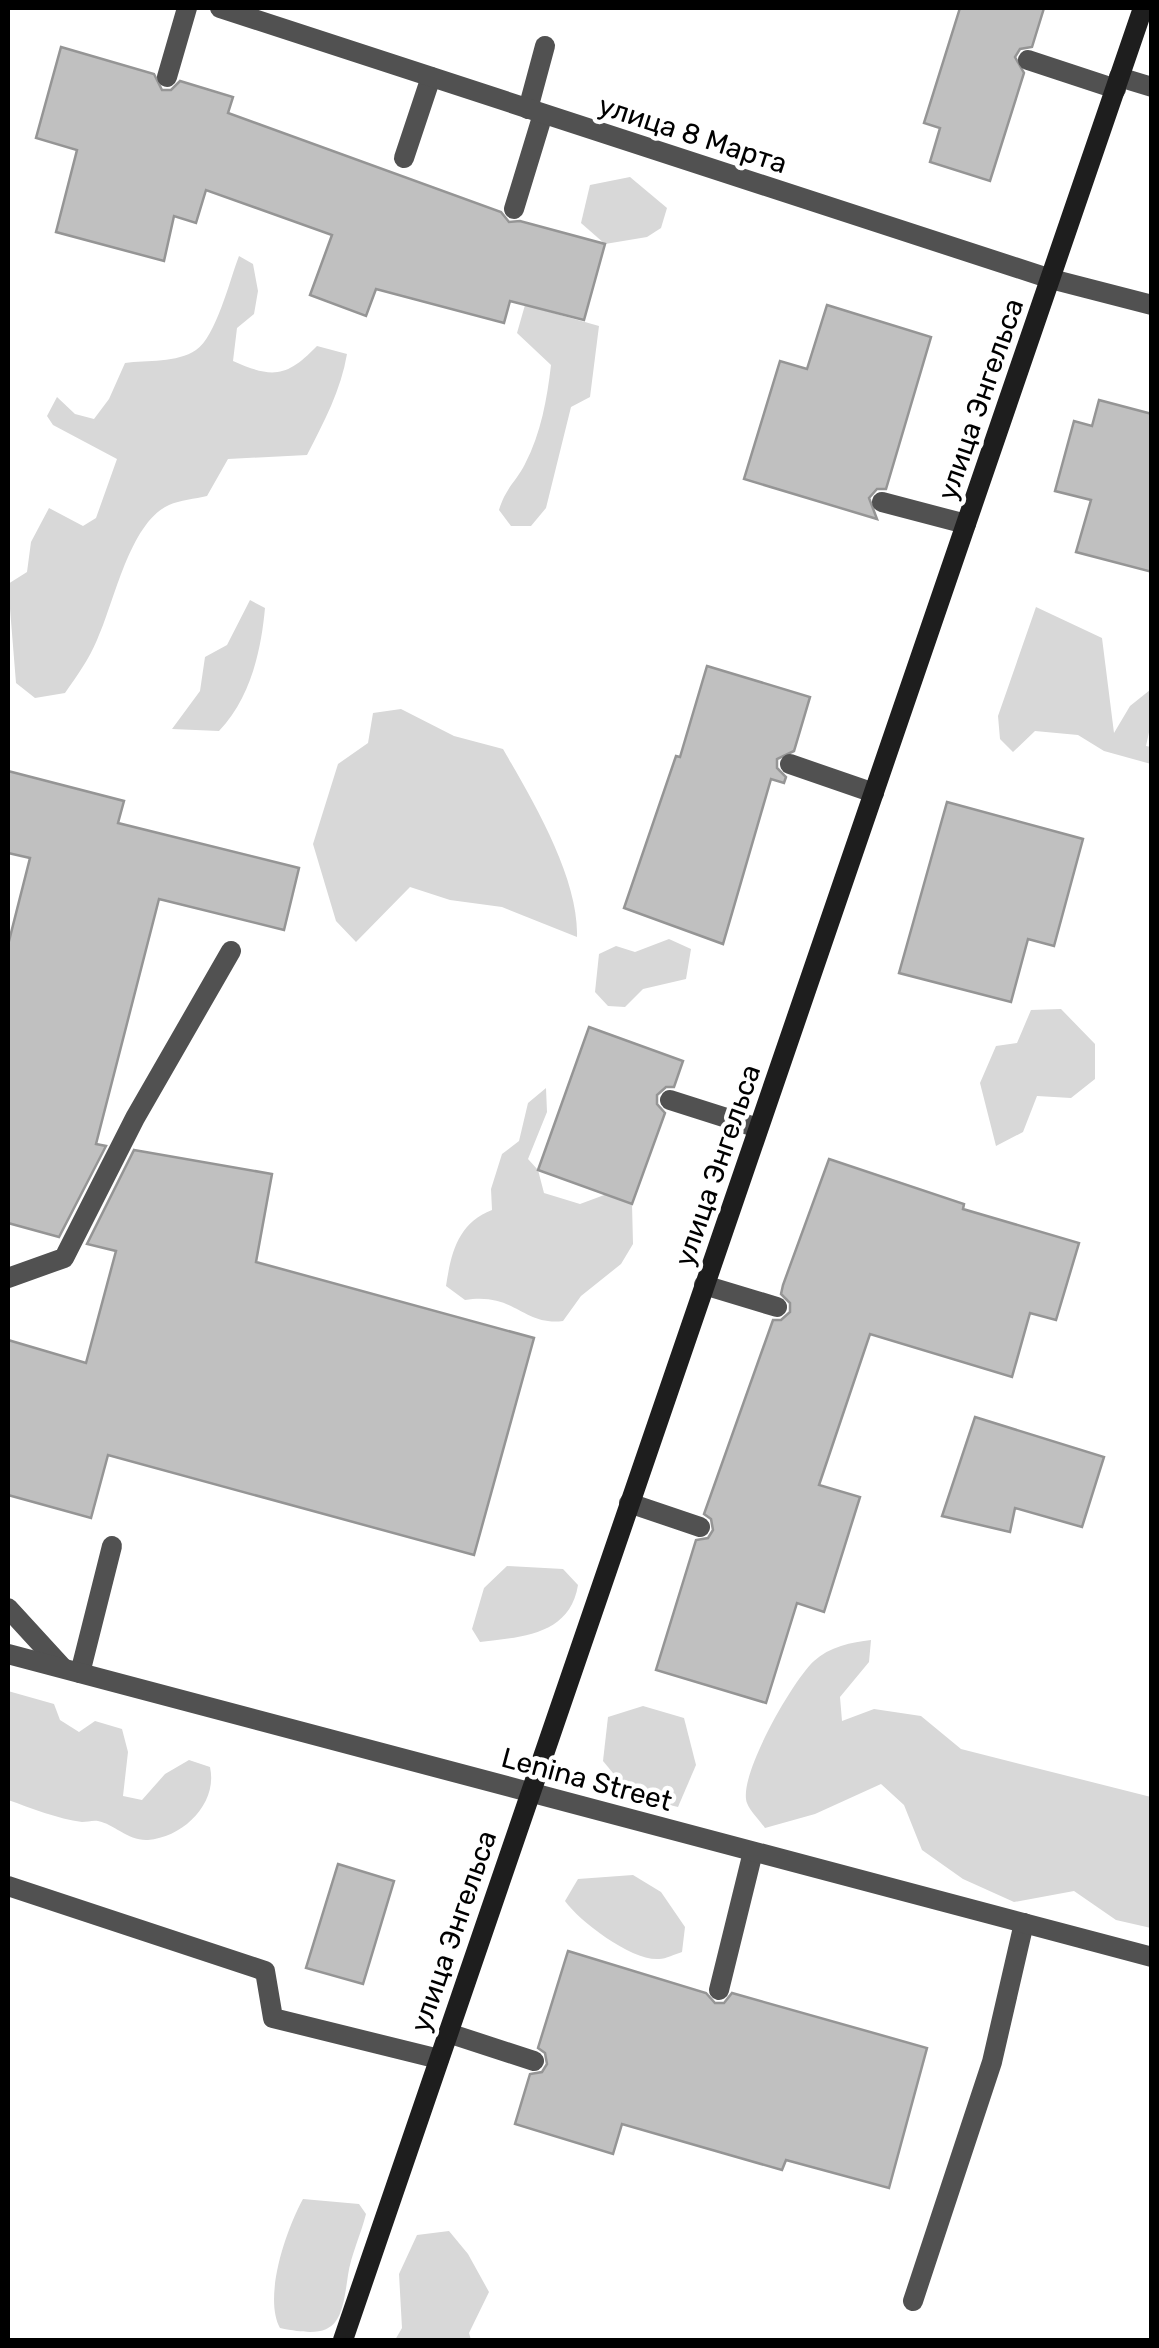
<svg xmlns="http://www.w3.org/2000/svg" width="1159" height="2348" font-family="Rubik,sans-serif">
<style>
.green{fill:#d8d8d8}
.building{fill:#c0c0c0;stroke:#959595;stroke-width:2.5}
.lines{fill:none;stroke-linecap:round;stroke-linejoin:round}
.lane{stroke:#515151;stroke-width:20}
.street{stroke:#515151;stroke-width:20}
.secondary{stroke:#1e1e1e;stroke-width:20}
.labels{text-anchor:middle;stroke-width:9;stroke-linejoin:round;paint-order:stroke}
.street-label{font-size:28px;fill:#000;stroke:#fff}
</style>
<rect width="100%" height="100%" fill="#fff"/>
<g class="green">
<path d="M 630,177 L 667,208 L 661,228 L 647,237 L 605,244 L 581,223 L 590,185 Z"/>
<path d="M 239,256 L 253,264 L 258,291 L 254,314 L 237,328 L 233,361 C 273,379 287,377 317,346 L 347,354 C 341,390 324,422 307,455 L 228,459 L 207,496 C 195,499 180,500 169,505 C 129,523 114,604 97,640 C 89,659 77,676 65,693 L 35,698 L 16,683 L 8,584 L 27,572 L 31,542 L 49,508 L 83,526 L 96,518 L 117,459 L 53,425 L 47,416 L 57,397 L 75,414 L 94,419 L 109,399 L 125,363 C 147,360 177,363 196,350 C 216,337 230,279 239,256 Z"/>
<path d="M 525,305 L 599,326 L 590,397 L 571,407 L 546,508 L 531,526 L 511,526 L 499,510 C 506,487 516,482 525,464 C 541,433 547,399 551,365 L 517,333 Z"/>
<path d="M 250,600 L 265,608 C 261,652 250,699 219,731 L 172,729 L 200,691 L 205,657 L 227,645 Z"/>
<path d="M 1036,607 L 1102,638 L 1114,733 L 1130,706 L 1150,690 L 1151,723 L 1146,746 L 1151,747 L 1151,764 L 1104,751 L 1078,735 L 1035,731 L 1013,752 L 1000,739 L 998,716 Z"/>
<path d="M 401,709 L 454,736 L 503,749 C 533,801 579,878 577,937 L 502,907 L 450,900 L 410,887 L 356,942 L 336,921 L 313,844 L 338,764 L 368,743 L 373,713 Z"/>
<path d="M 669,939 L 691,949 L 686,979 L 643,989 L 625,1007 L 608,1006 L 595,992 L 599,954 L 616,946 L 635,952 Z"/>
<path d="M 1061,1009 L 1095,1044 L 1095,1079 L 1071,1098 L 1037,1096 L 1023,1132 L 996,1146 L 980,1083 L 996,1046 L 1017,1043 L 1031,1010 Z"/>
<path d="M 546,1088 L 547,1112 L 528,1159 L 538,1170 L 544,1193 L 580,1204 L 607,1194 L 632,1204 L 633,1244 L 621,1264 L 581,1296 L 563,1321 C 523,1326 515,1292 465,1300 L 446,1286 C 451,1253 458,1223 492,1210 L 491,1189 L 502,1154 L 519,1141 L 528,1103 Z"/>
<path d="M 507,1566 L 563,1569 L 578,1585 C 570,1635 522,1637 480,1642 L 472,1629 L 484,1588 Z"/>
<path d="M 871,1640 L 869,1662 L 840,1697 L 842,1721 L 874,1709 L 921,1716 L 961,1749 L 1151,1797 L 1151,1928 L 1116,1920 L 1074,1891 L 1014,1902 L 963,1879 L 922,1850 L 904,1805 L 881,1784 L 815,1814 L 765,1828 C 760,1821 750,1811 747,1803 C 737,1777 793,1680 814,1661 C 829,1647 852,1642 871,1640 Z"/>
<path d="M 8,1691 L 54,1704 L 60,1720 L 79,1732 L 95,1721 L 122,1729 L 128,1752 L 123,1796 L 142,1800 L 165,1774 L 189,1760 L 210,1767 C 218,1803 184,1837 148,1840 C 128,1841 114,1824 98,1821 C 93,1820 87,1822 82,1822 C 58,1819 31,1808 8,1800 Z"/>
<path d="M 643,1706 L 684,1718 L 696,1765 L 678,1807 L 632,1796 L 603,1761 L 608,1717 Z"/>
<path d="M 633,1875 L 661,1892 L 685,1927 L 682,1952 C 675,1954 666,1959 659,1959 C 632,1961 580,1922 565,1901 L 578,1879 Z"/>
<path d="M 303,2199 L 359,2204 L 366,2214 C 361,2234 351,2255 348,2275 C 341,2325 337,2340 280,2328 C 263,2297 286,2230 303,2199 Z"/>
<path d="M 449,2231 L 468,2254 L 489,2292 L 469,2333 L 471,2340 L 395,2340 L 402,2328 L 399,2274 L 417,2235 Z"/>
</g>
<g class="building">
<path d="M 960,8 L 1044,8 L 1032,47 L 1020,49 L 1015,57 L 1024,73 L 990,181 L 930,162 L 940,128 L 924,123 Z"/>
<path d="M 61,47 L 154,74 L 162,90 L 171,90 L 180,81 L 233,97 L 228,113 L 501,212 L 509,222 L 520,221 L 605,244 L 584,320 L 510,301 L 504,323 L 376,289 L 366,316 L 310,295 L 332,235 L 206,190 L 196,223 L 174,216 L 164,261 L 56,232 L 77,150 L 36,138 Z"/>
<path d="M 827,305 L 931,337 L 886,489 L 877,489 L 869,498 L 877,519 L 744,479 L 780,361 L 807,369 Z"/>
<path d="M 1099,400 L 1152,414 L 1152,572 L 1076,552 L 1091,500 L 1055,491 L 1074,421 L 1092,426 Z"/>
<path d="M 707,666 L 810,697 L 794,751 L 777,759 L 777,768 L 786,777 L 784,783 L 771,779 L 723,944 L 624,908 L 676,756 L 680,757 Z"/>
<path d="M 8,771 L 124,801 L 118,823 L 299,868 L 284,930 L 159,899 L 96,1144 L 106,1146 L 59,1237 L 8,1223 L 8,945 L 30,858 L 8,853 Z"/>
<path d="M 947,802 L 1083,839 L 1054,946 L 1028,939 L 1011,1002 L 899,973 Z"/>
<path d="M 589,1027 L 683,1061 L 674,1087 L 666,1087 L 657,1095 L 657,1104 L 665,1113 L 632,1204 L 538,1170 Z"/>
<path d="M 134,1150 L 272,1174 L 256,1262 L 534,1338 L 474,1555 L 108,1455 L 91,1518 L 8,1495 L 8,1340 L 86,1363 L 116,1251 L 87,1244 Z"/>
<path d="M 829,1159 L 964,1204 L 963,1209 L 1079,1243 L 1056,1320 L 1030,1313 L 1012,1377 L 870,1334 L 819,1485 L 860,1497 L 824,1612 L 797,1603 L 766,1703 L 656,1670 L 696,1540 L 708,1538 L 713,1530 L 711,1519 L 704,1514 L 773,1320 L 781,1320 L 790,1312 L 790,1303 L 781,1294 L 783,1285 Z"/>
<path d="M 975,1417 L 1104,1457 L 1082,1527 L 1015,1508 L 1010,1532 L 942,1516 Z"/>
<path d="M 338,1864 L 394,1881 L 363,1984 L 306,1968 Z"/>
<path d="M 568,1951 L 706,1993 L 715,2003 L 724,2003 L 732,1993 L 927,2048 L 889,2188 L 786,2160 L 782,2170 L 622,2124 L 613,2154 L 515,2124 L 530,2074 L 542,2072 L 547,2064 L 545,2053 L 538,2048 Z"/>
</g>
<g class="lines">
<g class="lane">
<path d="M 1028,60 L 1116,89"/>
<path d="M 167,77 L 187,8"/>
<path d="M 1119,77 L 1152,87"/>
<path d="M 528,109 L 545,46"/>
<path d="M 404,158 L 431,77"/>
<path d="M 514,209 L 543,114"/>
<path d="M 882,502 L 966,524"/>
<path d="M 790,764 L 874,793"/>
<path d="M 670,1100 L 758,1128"/>
<path d="M 8,1278 L 64,1258 L 135,1118 L 231,951"/>
<path d="M 704,1285 L 777,1307"/>
<path d="M 629,1503 L 700,1527"/>
<path d="M 8,1608 L 63,1668"/>
<path d="M 80,1673 L 112,1546"/>
<path d="M 8,1886 L 265,1971 L 273,2018 L 439,2059"/>
<path d="M 719,1990 L 753,1852"/>
<path d="M 448,2033 L 534,2061"/>
<path d="M 913,2301 L 992,2062 L 1024,1923"/>
</g>
<g class="street">
<path d="M 220,8 L 1051,279 L 1152,305"/>
<path d="M 8,1654 L 1152,1957"/>
</g>
<path class="secondary" d="M 343,2340 L 1143,8"/>
</g>
<g class="labels">
<g class="street-label">
<text transform="translate(693 134) rotate(18)" y="10">улица 8 Марта</text>
<text transform="translate(980 399) rotate(-71)" y="10">улица Энгельса</text>
<text transform="translate(717 1165) rotate(-71)" y="10">улица Энгельса</text>
<text transform="translate(587 1779) rotate(15)" y="10">Lenina Street</text>
<text transform="translate(453 1931) rotate(-71)" y="10">улица Энгельса</text>
</g>
</g>
<rect width="1159" height="2348" fill="none" stroke="#000000" stroke-width="20"/>
</svg>
